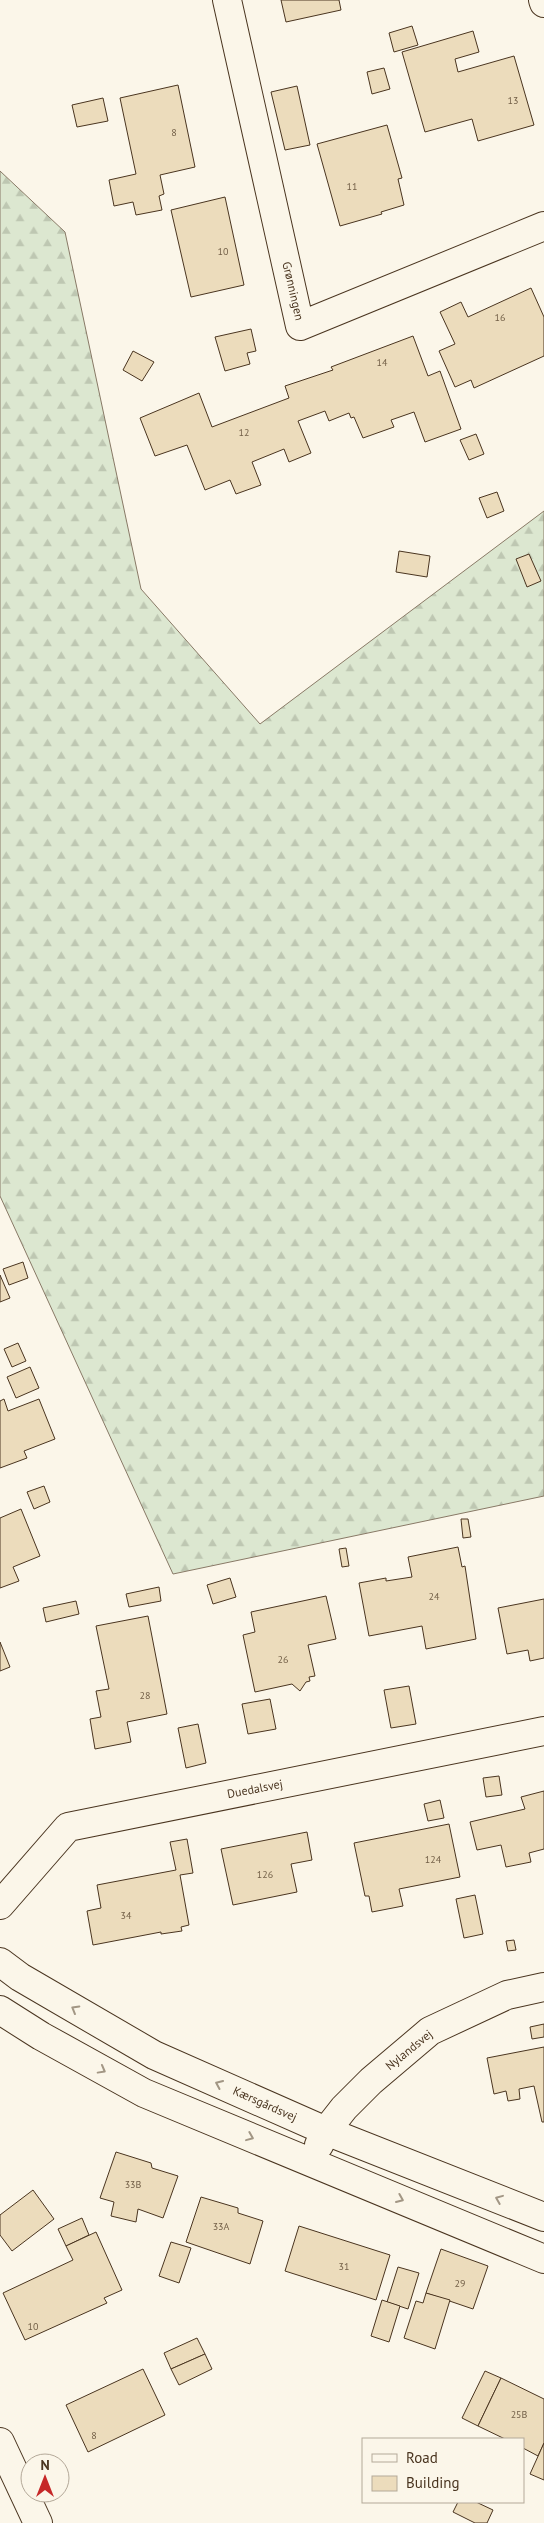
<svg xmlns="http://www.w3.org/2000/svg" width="544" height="2523" font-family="'PT Sans',sans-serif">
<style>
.forest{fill:url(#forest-firs);stroke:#887966}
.building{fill:#ecdcbc;stroke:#4a3520}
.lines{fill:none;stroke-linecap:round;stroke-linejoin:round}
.minor-casing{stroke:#4a3520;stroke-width:30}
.tertiary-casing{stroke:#4a3520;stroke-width:30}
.minor{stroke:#fbf6e9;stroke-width:28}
.tertiary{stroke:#fbf6e9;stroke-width:28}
.oneway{stroke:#a29684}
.labels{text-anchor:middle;stroke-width:4;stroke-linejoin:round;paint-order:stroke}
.number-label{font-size:10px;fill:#725f47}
.street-label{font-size:12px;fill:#4a3520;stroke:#fbf6e9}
</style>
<defs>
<pattern id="forest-firs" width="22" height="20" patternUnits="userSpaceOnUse" patternTransform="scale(1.25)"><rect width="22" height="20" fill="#dce7d0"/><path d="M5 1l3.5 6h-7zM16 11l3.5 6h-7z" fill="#bec7b2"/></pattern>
</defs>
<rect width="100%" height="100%" fill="#fbf6e9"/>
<path class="forest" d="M 0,171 L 65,232 L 141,589 L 260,724 L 544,511 L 544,1496 L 173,1574 L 0,1196 Z"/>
<g class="building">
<path d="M 281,0 L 339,0 L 341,10 L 286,22 Z"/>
<path d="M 412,26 L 418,45 L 394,52 L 389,33 Z"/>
<path d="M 473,31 L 479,52 L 455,59 L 458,72 L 514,56 L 534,125 L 478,141 L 472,119 L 425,132 L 402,52 Z"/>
<path d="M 384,68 L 390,89 L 372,94 L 367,72 Z"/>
<path d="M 178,85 L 195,167 L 160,175 L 164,194 L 159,196 L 162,210 L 136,215 L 133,202 L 114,206 L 109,180 L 136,174 L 120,98 Z"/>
<path d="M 297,86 L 310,145 L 285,150 L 271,92 Z"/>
<path d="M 103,98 L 108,121 L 77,127 L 72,105 Z"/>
<path d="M 387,125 L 402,178 L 398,179 L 404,205 L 381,212 L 382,214 L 340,226 L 317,144 Z"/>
<path d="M 225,197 L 244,285 L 191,297 L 171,210 Z"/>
<path d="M 531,288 L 544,317 L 544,356 L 474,388 L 471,380 L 455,387 L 439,351 L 455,344 L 440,312 L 461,302 L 468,317 Z"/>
<path d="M 251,329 L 256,351 L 247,353 L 250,364 L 225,371 L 215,337 Z"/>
<path d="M 413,336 L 428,376 L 440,371 L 461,429 L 425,442 L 414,412 L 391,420 L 394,427 L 363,438 L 354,417 L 351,418 L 349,413 L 329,421 L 325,411 L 298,421 L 311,453 L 289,462 L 284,449 L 252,462 L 261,485 L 236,494 L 230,480 L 205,490 L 187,445 L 155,456 L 140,418 L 199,393 L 212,427 L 289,398 L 285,386 L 333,370 L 331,367 Z"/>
<path d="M 133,351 L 154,362 L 142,381 L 123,370 Z"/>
<path d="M 476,434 L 484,454 L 469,460 L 460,440 Z"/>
<path d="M 497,492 L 504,511 L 487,518 L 479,498 Z"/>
<path d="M 399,551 L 430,556 L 427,577 L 396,572 Z"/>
<path d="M 529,554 L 541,581 L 527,587 L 516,559 Z"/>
<path d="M 23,1262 L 28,1278 L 9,1285 L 3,1269 Z"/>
<path d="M 0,1275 L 10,1298 L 0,1302 Z"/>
<path d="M 18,1343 L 26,1361 L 12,1367 L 4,1349 Z"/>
<path d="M 30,1367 L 39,1388 L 16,1398 L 7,1377 Z"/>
<path d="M 4,1399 L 8,1411 L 39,1399 L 55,1439 L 24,1451 L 27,1458 L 0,1468 L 0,1401 Z"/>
<path d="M 44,1486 L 50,1502 L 34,1509 L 27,1492 Z"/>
<path d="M 21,1509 L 40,1556 L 13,1567 L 19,1581 L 0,1588 L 0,1518 Z"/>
<path d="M 461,1519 L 468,1519 L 471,1537 L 463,1538 Z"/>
<path d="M 458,1547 L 462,1567 L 465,1566 L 476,1639 L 426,1649 L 422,1626 L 369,1636 L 359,1583 L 386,1578 L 386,1581 L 412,1577 L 408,1557 Z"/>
<path d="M 346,1548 L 349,1566 L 342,1567 L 339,1549 Z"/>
<path d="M 230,1578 L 236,1597 L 213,1604 L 207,1585 Z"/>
<path d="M 159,1587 L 161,1601 L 129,1607 L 126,1594 Z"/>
<path d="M 326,1596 L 336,1639 L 308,1645 L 315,1676 L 309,1677 L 310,1681 L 306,1682 L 300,1691 L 292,1684 L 255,1692 L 243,1635 L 255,1632 L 251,1612 Z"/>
<path d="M 544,1599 L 544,1658 L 530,1661 L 528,1650 L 507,1654 L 498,1608 Z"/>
<path d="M 76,1601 L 79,1614 L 46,1622 L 43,1608 Z"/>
<path d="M 148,1616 L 167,1714 L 127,1722 L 131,1742 L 95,1749 L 90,1719 L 101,1717 L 96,1691 L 109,1689 L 96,1626 Z"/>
<path d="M 0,1642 L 10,1667 L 0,1671 Z"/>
<path d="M 409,1686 L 416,1724 L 391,1728 L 384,1690 Z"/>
<path d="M 270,1699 L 276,1729 L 248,1734 L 242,1704 Z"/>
<path d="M 198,1724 L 206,1763 L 186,1768 L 178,1728 Z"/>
<path d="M 499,1776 L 502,1795 L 486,1797 L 483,1778 Z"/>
<path d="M 544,1791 L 544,1849 L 529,1853 L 531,1862 L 506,1867 L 501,1845 L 477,1850 L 470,1822 L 525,1809 L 521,1797 Z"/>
<path d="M 440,1800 L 444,1818 L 428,1821 L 424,1804 Z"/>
<path d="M 449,1824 L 460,1877 L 399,1889 L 403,1906 L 372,1912 L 369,1896 L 365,1896 L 354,1843 Z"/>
<path d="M 307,1832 L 312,1860 L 291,1864 L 297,1892 L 233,1905 L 221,1849 Z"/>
<path d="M 187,1839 L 193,1873 L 180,1875 L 189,1925 L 181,1927 L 182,1931 L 161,1934 L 161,1932 L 93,1945 L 87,1911 L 101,1908 L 97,1885 L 176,1870 L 170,1842 Z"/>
<path d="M 475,1895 L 483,1934 L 464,1938 L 456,1899 Z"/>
<path d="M 514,1940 L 516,1950 L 508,1951 L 506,1941 Z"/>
<path d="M 544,2024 L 544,2037 L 532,2039 L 530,2027 Z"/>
<path d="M 544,2047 L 544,2122 L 542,2122 L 534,2086 L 519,2089 L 520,2099 L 508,2101 L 506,2091 L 494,2094 L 487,2058 Z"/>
<path d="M 116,2152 L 151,2163 L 152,2168 L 178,2176 L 163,2218 L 138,2209 L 136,2222 L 111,2216 L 114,2202 L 100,2198 Z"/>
<path d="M 33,2190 L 54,2219 L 12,2251 L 0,2235 L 0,2215 Z"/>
<path d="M 201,2197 L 238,2208 L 238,2213 L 263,2221 L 250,2264 L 186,2242 Z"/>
<path d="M 82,2218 L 89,2235 L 66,2246 L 58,2229 Z"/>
<path d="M 299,2226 L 390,2255 L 376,2300 L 285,2271 Z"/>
<path d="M 96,2232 L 122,2290 L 104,2298 L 107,2303 L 25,2340 L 3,2293 L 73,2260 L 66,2246 Z"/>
<path d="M 171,2242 L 191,2248 L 179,2283 L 159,2276 Z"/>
<path d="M 441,2249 L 488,2266 L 473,2309 L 426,2293 Z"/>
<path d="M 398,2267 L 419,2273 L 408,2309 L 387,2302 Z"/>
<path d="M 426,2293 L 450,2300 L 435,2349 L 404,2338 L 416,2301 L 423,2303 Z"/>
<path d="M 382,2300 L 400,2306 L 389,2342 L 371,2336 Z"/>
<path d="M 197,2338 L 205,2354 L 171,2369 L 164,2353 Z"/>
<path d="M 205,2354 L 212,2369 L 179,2385 L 171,2369 Z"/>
<path d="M 143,2369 L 165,2415 L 88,2452 L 66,2405 Z"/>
<path d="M 485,2371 L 501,2378 L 478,2426 L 462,2418 Z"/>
<path d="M 501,2378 L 544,2399 L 544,2443 L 538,2456 L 523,2448 L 523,2439 L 505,2439 L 478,2426 Z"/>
<path d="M 544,2443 L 544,2480 L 530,2474 Z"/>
<path d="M 458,2502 L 476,2502 L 493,2510 L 487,2523 L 475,2523 L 453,2512 Z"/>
</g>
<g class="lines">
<defs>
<g id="minor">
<path d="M 227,0 L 300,326 L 544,226"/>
<path d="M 543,0 L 544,3"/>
<path d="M 0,1905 L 68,1827 L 544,1731"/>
<path d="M 0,2442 L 38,2523"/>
</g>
<g id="tertiary">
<path d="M 0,1962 L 20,1977 L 154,2055 L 326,2131 L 544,2217"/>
<path d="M 0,2010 L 41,2036 L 144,2093 L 544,2259"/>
<path d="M 319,2145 L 326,2131 L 344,2108 L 371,2081 L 430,2031 L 507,1995 L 544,1987"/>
</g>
</defs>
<use href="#minor" class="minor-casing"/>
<use href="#tertiary" class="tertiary-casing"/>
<use href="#minor" class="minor"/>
<use href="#tertiary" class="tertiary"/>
</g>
<defs><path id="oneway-chevron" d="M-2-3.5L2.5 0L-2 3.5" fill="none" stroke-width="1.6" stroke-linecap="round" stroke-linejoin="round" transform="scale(1.25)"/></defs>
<g class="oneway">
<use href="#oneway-chevron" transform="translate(75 2009) rotate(-150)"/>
<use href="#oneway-chevron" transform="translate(102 2070) rotate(29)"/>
<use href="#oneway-chevron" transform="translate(219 2084) rotate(-156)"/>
<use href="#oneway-chevron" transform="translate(250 2137) rotate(22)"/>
<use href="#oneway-chevron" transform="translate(400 2199) rotate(23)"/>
<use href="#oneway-chevron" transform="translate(499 2199) rotate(-158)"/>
</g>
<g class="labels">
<g class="number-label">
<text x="513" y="104">13</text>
<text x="174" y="136">8</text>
<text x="352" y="190">11</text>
<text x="223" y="255">10</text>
<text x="500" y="321">16</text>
<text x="382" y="366">14</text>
<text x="244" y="436">12</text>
<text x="434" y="1600">24</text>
<text x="283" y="1663">26</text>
<text x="145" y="1699">28</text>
<text x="433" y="1863">124</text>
<text x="265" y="1878">126</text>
<text x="126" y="1919">34</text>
<text x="133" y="2188">33B</text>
<text x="221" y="2230">33A</text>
<text x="344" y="2270">31</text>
<text x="460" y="2287">29</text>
<text x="33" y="2330">10</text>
<text x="519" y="2418">25B</text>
<text x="94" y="2439">8</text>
</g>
<g class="street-label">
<text transform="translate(293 291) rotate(77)" y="4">Grønningen</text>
<text transform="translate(255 1789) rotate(-11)" y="4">Duedalsvej</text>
<text transform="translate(409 2050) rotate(-39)" y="4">Nylandsvej</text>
<text transform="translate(265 2104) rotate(24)" y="4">Kærsgårdsvej</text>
</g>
</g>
<rect x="362" y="2438" width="162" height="65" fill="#fbf6e9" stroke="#b4a999"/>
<rect x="372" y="2454" width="25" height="8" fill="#fbf6e9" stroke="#b4a999"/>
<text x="406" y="2463" font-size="15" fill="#4a3520">Road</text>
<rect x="372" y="2476" width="25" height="15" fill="#ecdcbc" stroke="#b4a999"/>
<text x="406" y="2488" font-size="15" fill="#4a3520">Building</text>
<g transform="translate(45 2478)"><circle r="24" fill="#fbf6e9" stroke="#b4a999"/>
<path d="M0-4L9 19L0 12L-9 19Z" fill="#c62828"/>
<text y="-8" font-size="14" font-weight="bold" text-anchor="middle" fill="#4a3520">N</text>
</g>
</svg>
